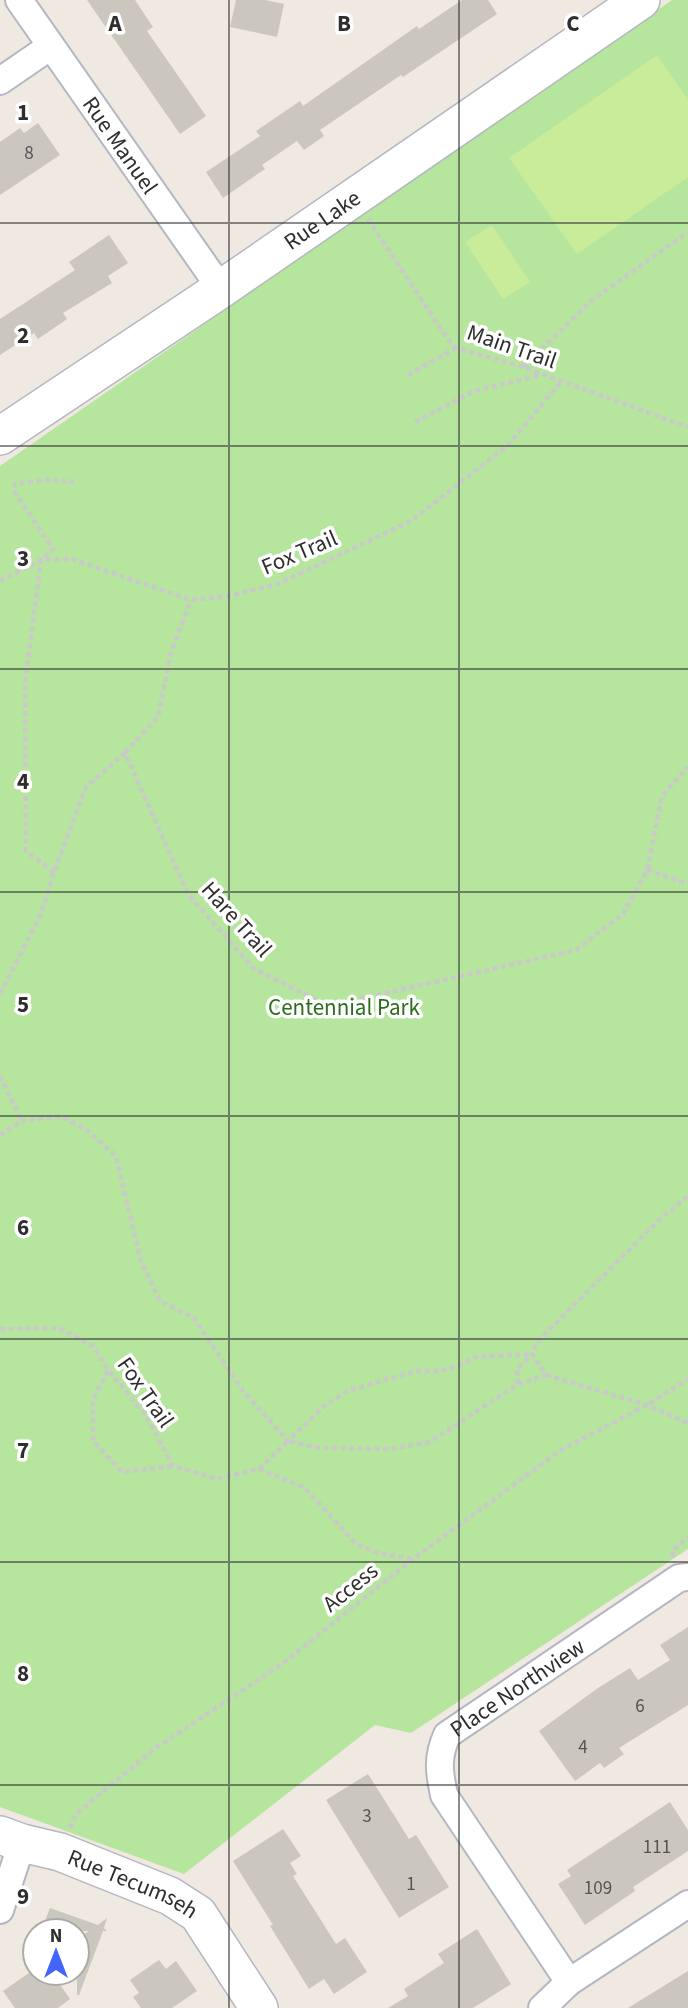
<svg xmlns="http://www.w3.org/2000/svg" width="688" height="2008" font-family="'Source Sans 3',sans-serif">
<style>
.green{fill:#b6e59e}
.pitch{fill:#c9ec9a}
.building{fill:#cbc7bf}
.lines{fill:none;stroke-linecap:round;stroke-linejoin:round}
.street-casing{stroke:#b4b7c1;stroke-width:30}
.secondary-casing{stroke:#b4b7c1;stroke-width:40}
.path{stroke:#c9c9c9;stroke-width:4.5;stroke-dasharray:5 3.5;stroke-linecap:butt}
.street{stroke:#fff;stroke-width:26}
.secondary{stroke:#fff;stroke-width:37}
.grid{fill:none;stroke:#2e2e2e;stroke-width:2;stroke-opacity:0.55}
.labels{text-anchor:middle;stroke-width:7;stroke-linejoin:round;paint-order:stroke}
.number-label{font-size:19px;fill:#555452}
.street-label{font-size:23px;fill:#2e2e2e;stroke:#fff}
.park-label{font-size:23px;fill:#2c6e1b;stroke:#fff}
.grid-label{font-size:23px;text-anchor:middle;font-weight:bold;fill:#2e2e2e;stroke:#fff;stroke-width:7;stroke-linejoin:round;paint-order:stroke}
</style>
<rect width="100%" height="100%" fill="#efe9e1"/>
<path class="green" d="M 672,0 L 688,0 L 688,1549 L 411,1733 L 375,1725 L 184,1874 L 0,1807 L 0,466 Z"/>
<g class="pitch">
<path d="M 657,55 L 688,100 L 688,177 L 577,254 L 509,158 Z"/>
<path d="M 492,225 L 530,282 L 503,299 L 465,242 Z"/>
</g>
<g class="building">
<path d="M 87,0 L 135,0 L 153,27 L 147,31 L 206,116 L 180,134 Z"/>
<path d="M 236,0 L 265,0 L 284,4 L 277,37 L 230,27 Z"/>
<path d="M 462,0 L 488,0 L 497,14 L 403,77 L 401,75 L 320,130 L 324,136 L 304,150 L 297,141 L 262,165 L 265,169 L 223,198 L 206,172 L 260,136 L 256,131 L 300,101 L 303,106 L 417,26 L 419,29 Z"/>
<path d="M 38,123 L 60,155 L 0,195 L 0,142 L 20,128 L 24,133 Z"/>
<path d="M 109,235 L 128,263 L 108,276 L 112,283 L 63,313 L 67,319 L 38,339 L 34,333 L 0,355 L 0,319 L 75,270 L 69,262 Z"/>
<path d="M 688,1627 L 688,1705 L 619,1748 L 624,1754 L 604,1768 L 600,1763 L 575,1781 L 539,1731 L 598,1688 L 630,1668 L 638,1680 L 670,1660 L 660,1645 Z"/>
<path d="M 368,1774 L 409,1839 L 416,1835 L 449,1887 L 399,1918 L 326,1800 Z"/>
<path d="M 670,1802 L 688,1830 L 688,1851 L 633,1887 L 635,1891 L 585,1925 L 558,1884 L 571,1876 L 567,1870 Z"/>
<path d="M 283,1829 L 301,1856 L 290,1863 L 297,1874 L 293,1876 L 336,1944 L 345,1938 L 367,1972 L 334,1994 L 324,1979 L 309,1989 L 270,1926 L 273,1925 L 233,1861 Z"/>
<path d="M 50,1908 L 98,1925 L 107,1918 L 104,1928 L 107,1931 L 103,1931 L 79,1995 L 77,1995 L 77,1939 L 89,1931 L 41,1931 Z"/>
<path d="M 477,1929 L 511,1984 L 473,2008 L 388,2008 L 408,1996 L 404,1989 L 444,1963 L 438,1954 Z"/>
<path d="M 159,1960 L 166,1969 L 176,1961 L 197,1991 L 172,2008 L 141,2008 L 133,1997 L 139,1993 L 130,1980 Z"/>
<path d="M 688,1971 L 688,2008 L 628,2008 Z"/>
<path d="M 29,1973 L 52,1973 L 70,1999 L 58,2008 L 15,2008 L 3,1991 Z"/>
</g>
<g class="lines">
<defs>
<g id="street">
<path id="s1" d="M 19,0 L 221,289"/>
<path d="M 0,81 L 51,46"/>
<path d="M 0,1910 L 22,1843"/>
<path id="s2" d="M 569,1982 L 444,1795 C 439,1772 437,1757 447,1735 L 679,1578 L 688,1577"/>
<path d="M 542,2008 L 569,1982 L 688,1904"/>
</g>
<g id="secondary">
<path id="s3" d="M 0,436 L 221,289 L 641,0"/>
<path id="s4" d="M 0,1835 L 22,1843 L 60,1852 L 170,1896 L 198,1914 L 259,2008"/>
</g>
</defs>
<use href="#street" class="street-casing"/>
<use href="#secondary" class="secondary-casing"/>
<g class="path">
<path d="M 368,219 L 447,338 L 456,348 L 523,367 L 688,427"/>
<path d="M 523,367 L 591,301 L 688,232"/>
<path d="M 408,375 L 456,348"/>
<path d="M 415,422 L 474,391 L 541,375"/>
<path d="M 0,581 L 41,560 L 72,559 L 191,600 L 228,596 L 278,584 L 411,521 L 507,446 L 562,381"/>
<path d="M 125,753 L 158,717 L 171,653 L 191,600"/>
<path d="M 647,870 L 688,884"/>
<path d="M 54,872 L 26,851 L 25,683 L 41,560 L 53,549 L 14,491 L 15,484 L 47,480 L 74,482"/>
<path d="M 0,994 L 41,914 L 54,872 L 86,787 L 125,753 L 188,894 L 253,968 L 328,1006 L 576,950 L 623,914 L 647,870 L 662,796 L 688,767"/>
<path d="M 0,1076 L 22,1121"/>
<path d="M 0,1135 L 22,1121 L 61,1116 L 87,1130 L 116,1156 L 141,1261 L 160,1301 L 194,1318 L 243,1391 L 288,1441 L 323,1407 L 347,1391 L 416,1371 L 439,1371 L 459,1366 L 476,1357 L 532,1354"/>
<path d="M 0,1329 L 59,1328 L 93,1346 L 109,1371 L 145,1414 L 173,1466 L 217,1479 L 259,1469 L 288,1441 L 319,1448 L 390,1449 L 430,1442 L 518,1384 L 546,1375 L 532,1354 L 537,1342 L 660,1219 L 688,1196"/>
<path d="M 108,1371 L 93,1399 L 93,1441 L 122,1472 L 173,1466"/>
<path d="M 546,1375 L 647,1405 L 688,1423"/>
<path d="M 518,1384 L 517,1369 L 531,1355"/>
<path d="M 259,1469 L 305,1488 L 356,1544 L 378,1553 L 413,1559"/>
<path d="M 673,1557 L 672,1551 L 688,1537"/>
<path d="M 70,1828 L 76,1814 L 153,1750 L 282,1664 L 413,1559 L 561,1450 L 647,1405 L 688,1379"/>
</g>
<use href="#street" class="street"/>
<use href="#secondary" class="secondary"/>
</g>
<path class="grid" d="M 229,0 L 229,2008M 459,0 L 459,2008M 0,223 L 688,223M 0,446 L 688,446M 0,669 L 688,669M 0,892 L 688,892M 0,1116 L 688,1116M 0,1339 L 688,1339M 0,1562 L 688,1562M 0,1785 L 688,1785"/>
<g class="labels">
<g class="number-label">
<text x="29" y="159">8</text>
<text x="640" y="1712">6</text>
<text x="583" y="1753">4</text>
<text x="367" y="1822">3</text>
<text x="657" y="1853">111</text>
<text x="411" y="1890">1</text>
<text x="598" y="1894">109</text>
</g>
<g class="street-label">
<text dy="8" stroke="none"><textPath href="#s1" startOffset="177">Rue Manuel</textPath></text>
<text dy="8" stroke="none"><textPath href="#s3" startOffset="388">Rue Lake</textPath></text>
<text transform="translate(512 346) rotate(19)" y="8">Main Trail</text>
<text transform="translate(299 552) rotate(-23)" y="8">Fox Trail</text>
<text transform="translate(237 919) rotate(48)" y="8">Hare Trail</text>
<text transform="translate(146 1392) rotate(55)" y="8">Fox Trail</text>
<text transform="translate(350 1587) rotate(-39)" y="8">Access</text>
<text dy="8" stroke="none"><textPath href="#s2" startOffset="371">Place Northview</textPath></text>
<text dy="8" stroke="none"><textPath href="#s4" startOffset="142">Rue Tecumseh</textPath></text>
</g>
<g class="park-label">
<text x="344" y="1015">Centennial Park</text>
</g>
</g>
<g class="grid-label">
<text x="115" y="31">A</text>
<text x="344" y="31">B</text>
<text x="573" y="31">C</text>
<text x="23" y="120">1</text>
<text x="23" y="343">2</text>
<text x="23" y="566">3</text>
<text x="23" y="789">4</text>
<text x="23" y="1012">5</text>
<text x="23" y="1235">6</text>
<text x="23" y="1458">7</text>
<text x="23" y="1681">8</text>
<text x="23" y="1904">9</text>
</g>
<g transform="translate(56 1952)"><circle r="33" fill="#ffffff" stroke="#ababab" stroke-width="2"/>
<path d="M0-5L12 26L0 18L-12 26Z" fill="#4264fb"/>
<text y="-10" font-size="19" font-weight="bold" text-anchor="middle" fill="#2e2e2e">N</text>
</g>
</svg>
